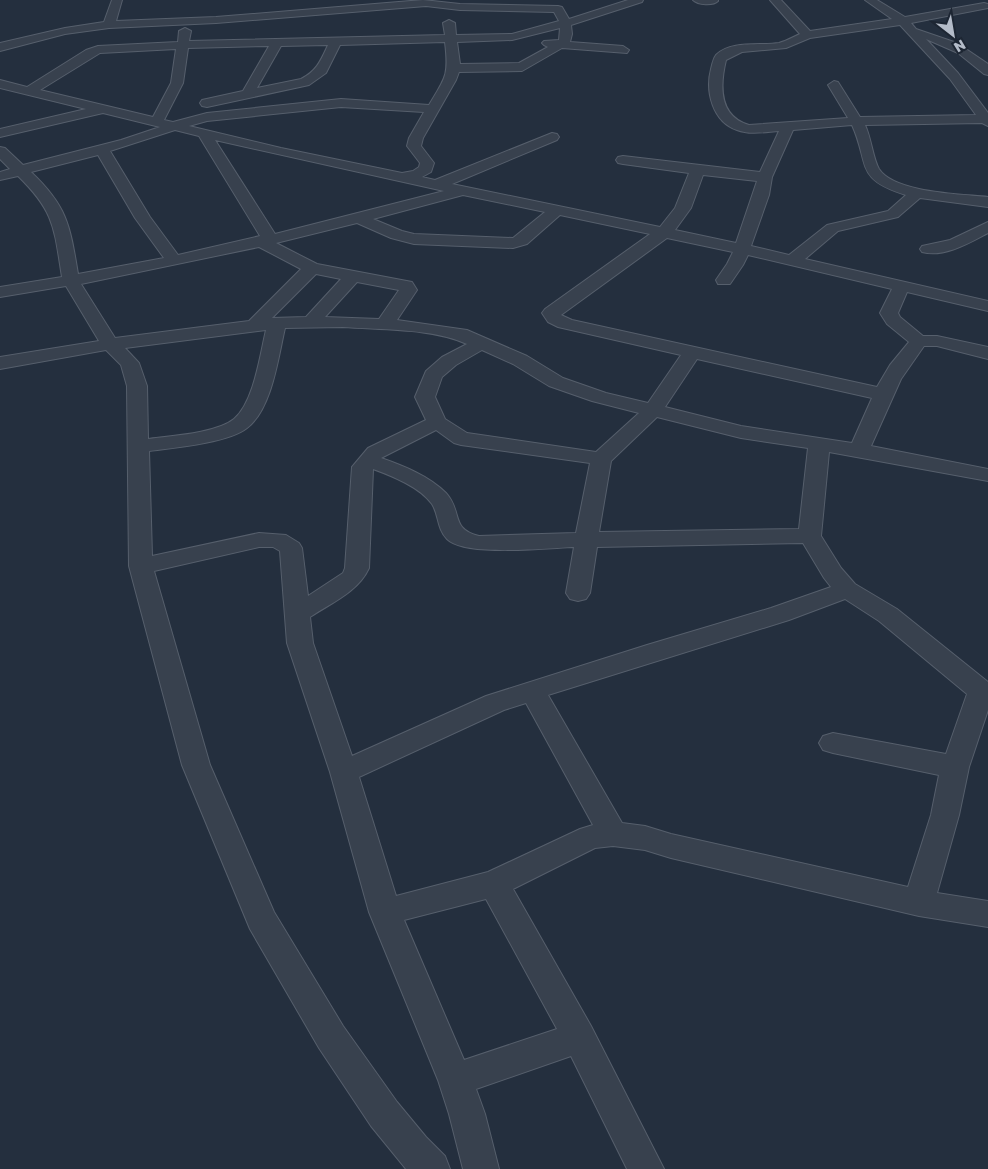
<svg xmlns="http://www.w3.org/2000/svg" width="988" height="1169" font-family="'Golos Text',sans-serif">
<style>
.lines{fill:none;stroke-linecap:round;stroke-linejoin:round}
.minor-casing{stroke:#565f6c;stroke-width:2}
.minor{fill:#38414e;fill-rule:evenodd}
</style>
<rect width="100%" height="100%" fill="#242f3e"/>
<g class="lines">
<defs>
<g id="minor">
<path d="M 112,0 L 122,0 L 116,21 L 216,17 L 423,0 L 460,4 L 558,6 L 562,7 L 569,19 L 628,0 L 643,0 L 642,2 L 571,25 L 572,34 L 570,42 L 623,46 L 629,50 L 627,53 L 562,48 L 522,71 L 459,72 L 456,80 L 423,138 L 421,146 L 434,163 L 431,172 L 422,177 L 435,180 L 552,133 L 557,134 L 559,137 L 557,140 L 452,184 L 660,227 L 675,208 L 689,173 L 623,164 L 618,163 L 616,160 L 618,157 L 623,156 L 760,172 L 779,131 C 765,132 750,135 737,130 C 713,122 705,92 711,69 C 712,65 713,59 716,55 C 731,40 760,46 779,43 C 786,41 793,37 800,34 L 770,0 L 781,0 L 810,31 L 892,19 L 865,0 L 877,0 L 905,17 L 984,3 L 988,4 L 988,8 L 911,23 L 916,29 L 957,43 L 988,64 L 988,75 L 984,74 L 958,53 L 926,39 L 958,73 L 988,113 L 988,126 L 982,123 L 865,125 C 871,137 873,159 879,169 C 895,193 961,194 988,197 L 988,207 L 920,198 L 898,217 L 838,231 L 805,259 L 988,301 L 988,311 L 907,292 L 898,313 L 900,317 L 923,336 L 937,336 L 988,347 L 988,359 L 937,346 L 924,346 L 901,379 L 871,446 L 988,469 L 988,481 L 829,452 L 821,536 L 841,568 L 855,584 L 897,609 L 988,682 L 988,710 L 969,767 L 959,815 L 937,893 L 988,901 L 988,927 L 919,916 L 671,858 L 645,850 L 613,846 L 595,848 L 513,889 L 591,1026 L 664,1169 L 627,1169 L 571,1056 L 476,1089 L 485,1114 L 499,1169 L 463,1169 L 449,1114 L 438,1080 L 369,912 L 330,772 L 287,643 L 280,551 L 273,547 L 259,547 L 154,571 L 210,765 L 274,912 L 343,1026 L 397,1102 L 426,1137 L 445,1156 L 450,1169 L 406,1169 L 371,1126 L 319,1048 L 250,929 L 182,765 L 129,566 L 127,386 L 121,365 L 106,350 L 0,369 L 0,357 L 99,341 L 66,286 L 0,297 L 0,287 L 62,277 C 54,228 55,212 18,176 L 0,180 L 0,172 L 10,169 L 0,159 L 0,147 L 5,148 L 23,165 L 121,140 L 160,127 L 103,113 L 0,137 L 0,129 L 86,109 L 0,88 L 0,80 L 27,87 L 86,50 L 98,46 L 178,42 L 179,31 L 185,28 L 191,31 L 189,41 L 445,35 L 443,23 L 449,20 L 455,23 L 456,35 L 512,34 L 559,21 L 554,12 L 460,10 L 426,6 L 216,23 L 109,28 L 65,34 L 0,51 L 0,43 L 65,28 L 104,22 ZM 900,25 L 950,79 L 976,115 L 860,117 L 838,82 L 834,81 L 828,85 L 848,118 L 749,125 C 718,116 720,85 726,60 L 742,52 L 786,48 L 810,38 ZM 560,28 L 559,40 L 544,41 L 542,43 L 544,45 L 548,47 L 519,63 L 460,64 L 457,42 L 512,40 ZM 445,42 C 449,75 446,77 429,105 L 341,99 L 207,113 L 173,122 L 164,120 L 183,83 L 188,48 L 269,46 L 243,91 L 202,100 L 200,103 L 202,106 L 207,107 L 309,85 L 326,73 L 340,45 ZM 328,45 C 321,60 317,71 301,79 L 257,88 L 281,46 ZM 176,49 L 171,83 L 153,117 L 40,90 L 100,53 ZM 341,107 L 424,112 L 409,138 L 407,146 L 420,163 L 419,167 L 413,171 L 402,173 L 281,148 L 189,126 L 207,121 ZM 852,125 C 870,165 854,179 906,195 L 888,211 L 827,225 L 789,255 L 751,246 L 769,195 L 772,177 L 793,130 ZM 175,130 L 199,136 L 260,236 L 178,255 L 150,217 L 110,151 ZM 215,140 L 444,191 L 275,234 ZM 98,155 L 135,218 L 164,258 L 78,274 C 70,226 68,207 31,172 ZM 703,175 L 757,181 L 736,243 L 675,230 L 691,208 ZM 463,195 L 545,212 L 513,238 L 414,234 L 402,231 L 373,219 ZM 560,215 L 650,234 L 545,309 L 542,313 L 548,322 L 558,327 L 681,355 L 648,403 L 606,393 L 563,378 L 527,356 L 467,330 L 397,320 L 417,290 L 412,282 L 317,264 L 276,243 L 357,223 L 391,238 L 414,244 L 513,248 L 527,244 ZM 667,238 L 733,252 L 727,264 L 716,280 L 718,284 L 730,284 L 743,265 L 748,255 L 892,289 L 880,313 L 887,324 L 909,342 L 890,365 L 877,387 L 572,320 L 561,315 ZM 259,247 L 301,269 L 249,321 L 115,338 L 81,284 ZM 316,274 L 341,279 L 306,317 L 272,318 ZM 357,282 L 399,290 L 379,319 L 325,317 ZM 343,327 C 382,330 432,328 467,344 L 442,357 L 426,371 L 415,397 L 426,420 L 368,448 L 352,467 L 345,568 L 343,573 L 308,596 L 302,548 L 299,543 L 286,535 L 259,533 L 152,556 L 149,451 C 173,448 228,443 247,428 C 272,409 278,358 285,328 ZM 266,330 C 260,355 254,402 234,419 C 217,433 171,436 148,439 L 147,386 L 139,363 L 125,348 ZM 482,350 L 513,364 L 549,386 L 592,401 L 639,413 L 596,452 L 467,433 L 445,419 L 435,397 L 442,377 L 456,365 ZM 697,359 L 872,398 L 852,443 L 741,426 L 665,407 ZM 657,417 L 741,438 L 808,448 L 799,529 L 599,532 L 611,461 ZM 436,430 L 454,443 L 461,445 L 590,463 L 576,533 L 479,536 C 450,529 463,512 446,493 C 429,476 404,466 381,458 ZM 373,469 C 392,476 420,487 432,504 C 439,515 437,529 447,539 C 465,557 547,548 574,547 L 566,593 L 570,599 L 578,601 L 586,599 L 590,593 L 597,547 L 803,543 L 824,578 L 831,587 L 771,608 L 647,645 L 486,696 L 352,756 L 313,643 L 310,617 C 331,603 358,592 369,568 ZM 845,599 L 879,621 L 967,694 L 946,754 L 833,733 L 823,736 L 819,743 L 823,750 L 833,753 L 939,775 L 931,815 L 908,887 L 671,834 L 645,826 L 622,823 L 548,695 L 789,620 ZM 526,703 L 593,825 L 580,829 L 488,872 L 396,896 L 359,777 L 504,710 ZM 486,899 L 557,1029 L 464,1060 L 404,920 Z"/>
<path d="M 693,0 L 718,0 L 718,1 C 713,6 698,5 693,0 Z"/>
<path d="M 988,222 L 988,233 C 969,243 944,258 922,252 L 920,249 L 922,246 L 950,240 Z"/>
</g>
</defs>
<use href="#minor" class="minor-casing"/>
<use href="#minor" class="minor"/>
</g>
<g transform="translate(953 35) rotate(149)" stroke="#1d2633" stroke-width="4" paint-order="stroke">
<path d="M0-4L9 19L0 12L-9 19Z" fill="#b4bcc9"/>
<text y="-8" font-size="14" font-weight="bold" text-anchor="middle" fill="#b4bcc9">N</text>
</g>
</svg>
